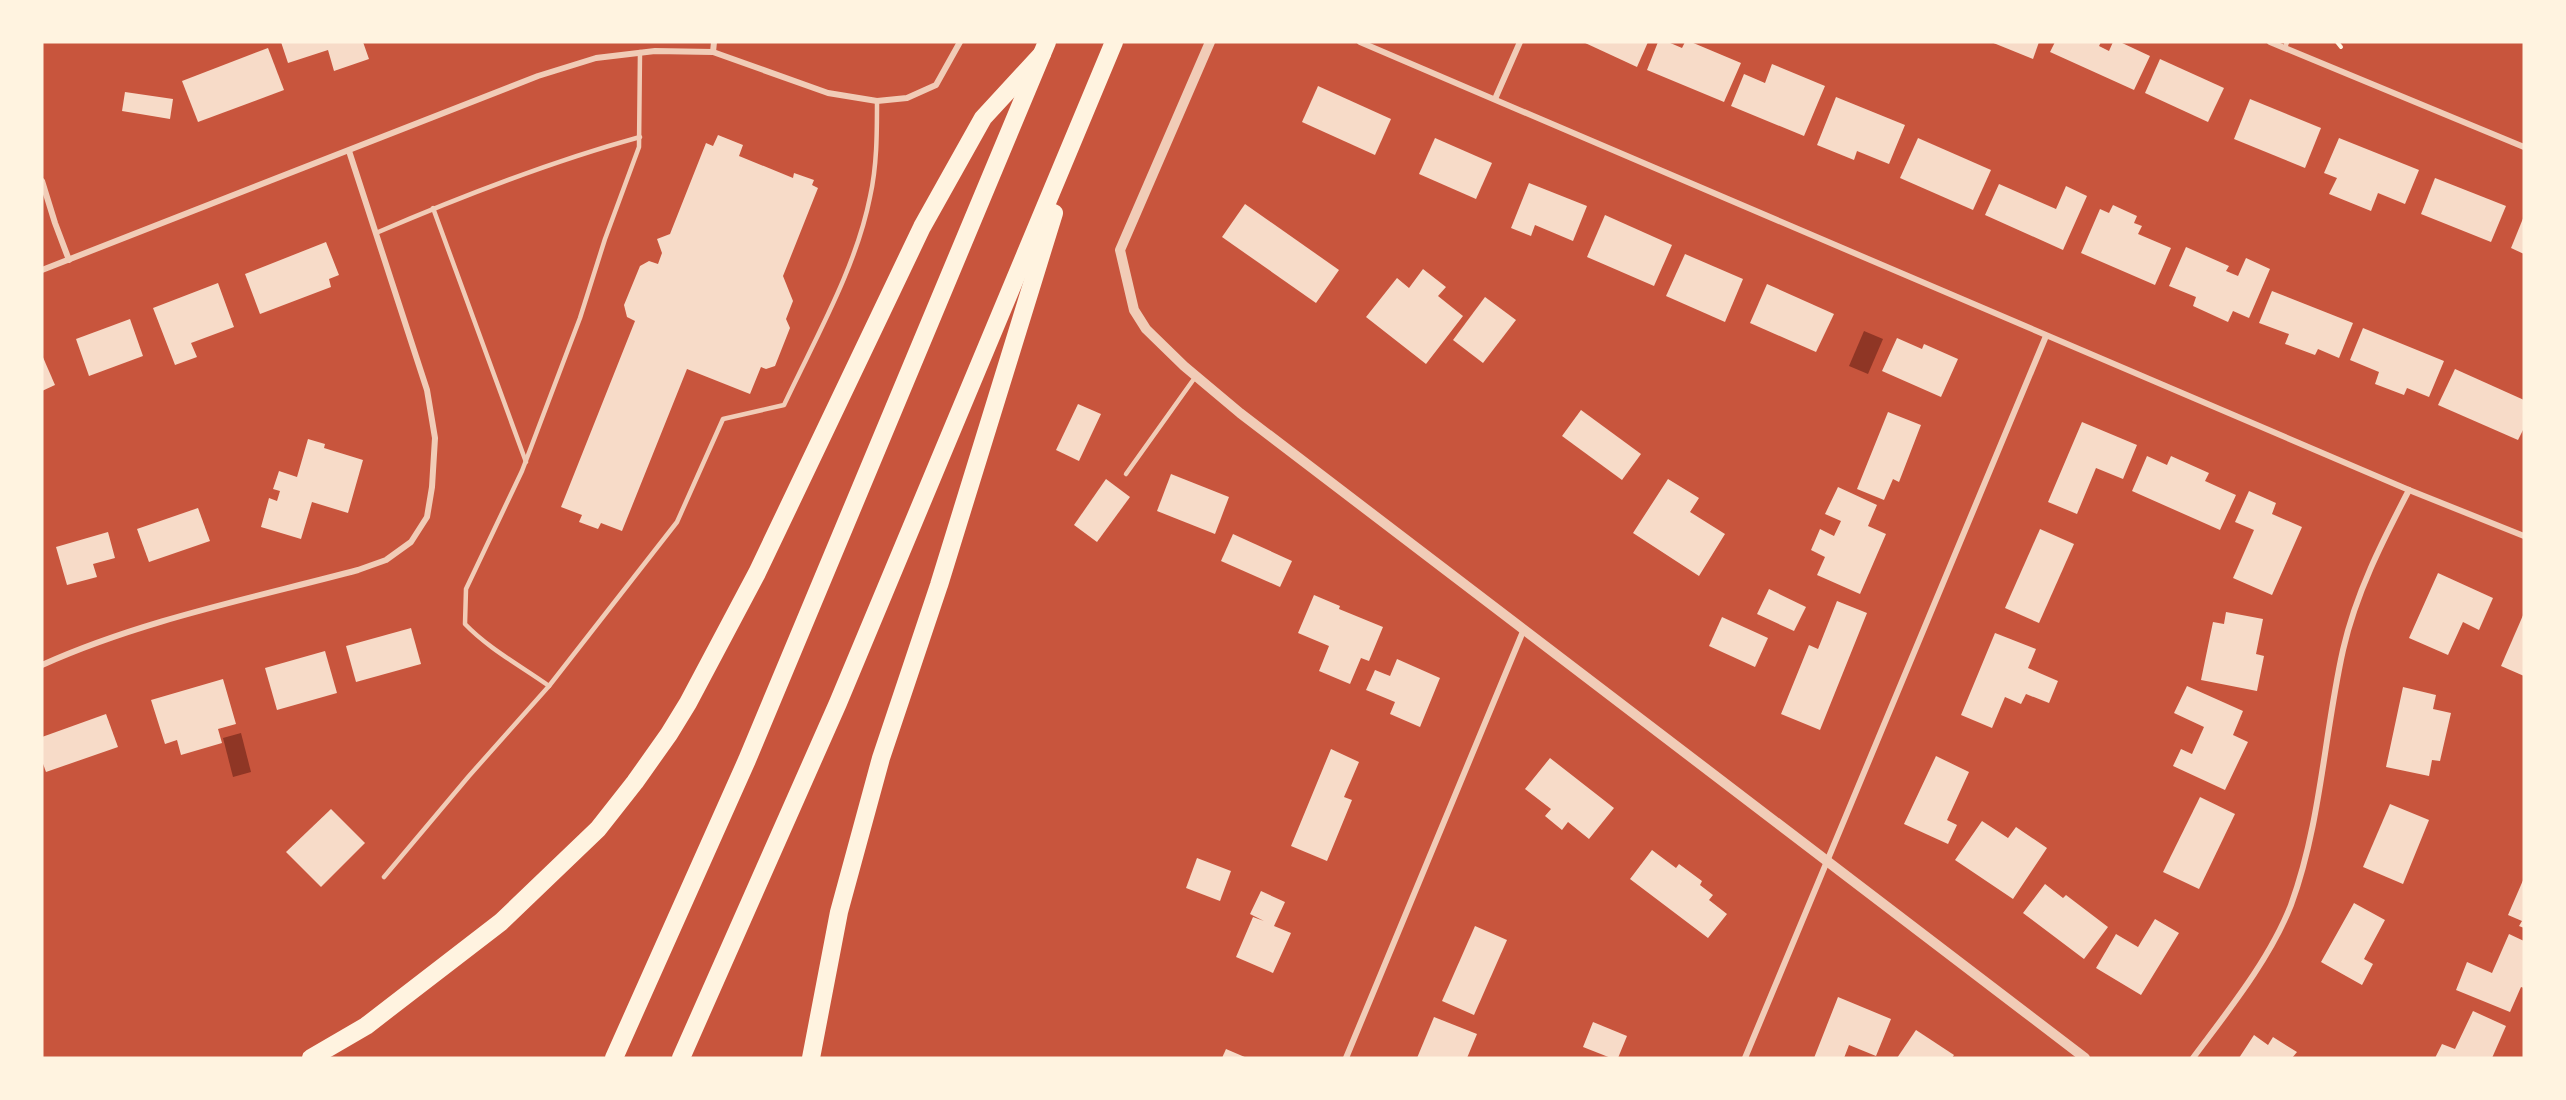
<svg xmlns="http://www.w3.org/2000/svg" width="2566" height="1100" font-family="'Asap Condensed',sans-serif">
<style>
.water{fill:#8f3625}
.building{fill:#f7dbc8}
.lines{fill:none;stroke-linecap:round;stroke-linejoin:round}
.path{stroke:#fff3e0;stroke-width:4}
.service{stroke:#f1ccb7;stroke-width:4.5}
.minor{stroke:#f1ccb7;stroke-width:6}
.tertiary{stroke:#f1ccb7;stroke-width:10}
.motorway{stroke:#fff3e0;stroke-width:18}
</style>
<rect width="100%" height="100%" fill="#c8553d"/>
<g class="water">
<path d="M 1864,331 L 1883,339 L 1868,374 L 1849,366 Z"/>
<path d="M 241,733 L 251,772 L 233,777 L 223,738 Z"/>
</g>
<g class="building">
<path d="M 281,42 L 363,42 L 369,59 L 334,71 L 328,50 L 288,63 Z"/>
<path d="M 1583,42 L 1648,42 L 1637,67 Z"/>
<path d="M 1658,42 L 1668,42 L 1682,48 L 1685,42 L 1691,42 L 1741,63 L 1724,102 L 1647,70 Z"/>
<path d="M 1991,42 L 2039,42 L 2033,59 Z"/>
<path d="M 2055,42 L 2101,42 L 2099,46 L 2109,51 L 2113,42 L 2120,42 L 2150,56 L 2134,90 L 2050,52 Z"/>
<path d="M 268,48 L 284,90 L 198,122 L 182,81 Z"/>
<path d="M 2160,59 L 2224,88 L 2208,122 L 2145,93 Z"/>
<path d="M 1772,64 L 1825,86 L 1804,136 L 1731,106 L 1744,74 L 1765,83 Z"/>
<path d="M 1318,86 L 1391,119 L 1375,155 L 1302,122 Z"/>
<path d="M 125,92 L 173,99 L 170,119 L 122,111 Z"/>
<path d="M 1836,97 L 1905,125 L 1889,164 L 1857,151 L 1854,160 L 1817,145 Z"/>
<path d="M 2250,99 L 2321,128 L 2305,168 L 2234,139 Z"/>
<path d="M 718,135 L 743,145 L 739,156 L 793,178 L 794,173 L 814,180 L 812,185 L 818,188 L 783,276 L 793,301 L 786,319 L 790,328 L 775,366 L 766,369 L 761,367 L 750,394 L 687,369 L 622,531 L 601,523 L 598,529 L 579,522 L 582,515 L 561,507 L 635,321 L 627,317 L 624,305 L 640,266 L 649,261 L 658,264 L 662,253 L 657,239 L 670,234 L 706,143 L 713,146 Z"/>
<path d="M 1435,138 L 1492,163 L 1476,199 L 1419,174 Z"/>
<path d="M 1918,138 L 1991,170 L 1973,210 L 1900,178 Z"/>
<path d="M 2339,138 L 2419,170 L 2405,204 L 2378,193 L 2371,211 L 2329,194 L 2337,178 L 2324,173 Z"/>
<path d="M 2435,178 L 2506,206 L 2491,242 L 2421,214 Z"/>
<path d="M 1529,183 L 1587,206 L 1573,241 L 1535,225 L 1531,236 L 1511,228 Z"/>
<path d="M 1999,184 L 2056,209 L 2066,186 L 2087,196 L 2063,250 L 1985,215 Z"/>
<path d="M 1245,204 L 1339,270 L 1316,303 L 1222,237 Z"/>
<path d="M 2113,205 L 2137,216 L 2134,223 L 2142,226 L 2138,234 L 2171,248 L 2155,285 L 2081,253 L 2100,209 L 2109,213 Z"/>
<path d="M 1605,215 L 1672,245 L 1654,286 L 1587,257 Z"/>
<path d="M 2524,216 L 2524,254 L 2511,248 Z"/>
<path d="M 326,242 L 339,275 L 329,279 L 331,287 L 260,314 L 245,274 Z"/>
<path d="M 2186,247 L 2229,266 L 2226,271 L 2238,276 L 2246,258 L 2270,269 L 2249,318 L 2233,311 L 2228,322 L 2193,306 L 2196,297 L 2169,286 Z"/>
<path d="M 1685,254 L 1743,279 L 1725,322 L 1666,296 Z"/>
<path d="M 1423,269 L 1446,287 L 1438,296 L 1463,316 L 1426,364 L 1366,317 L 1397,278 L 1409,288 Z"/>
<path d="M 218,283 L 234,327 L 191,343 L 197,357 L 175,365 L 153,308 Z"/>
<path d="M 1767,284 L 1834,314 L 1816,352 L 1750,323 Z"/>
<path d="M 2272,291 L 2353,323 L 2339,358 L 2318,349 L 2315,355 L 2285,344 L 2289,334 L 2259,323 Z"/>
<path d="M 1485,297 L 1516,320 L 1483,363 L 1453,340 Z"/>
<path d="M 130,319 L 143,356 L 89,376 L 76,339 Z"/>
<path d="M 2363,328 L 2444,361 L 2429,397 L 2407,388 L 2404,395 L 2375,384 L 2379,372 L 2350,360 Z"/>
<path d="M 1897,338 L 1922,349 L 1924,344 L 1958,359 L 1941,397 L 1882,371 Z"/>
<path d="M 42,355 L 55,385 L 42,391 Z"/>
<path d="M 2455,369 L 2524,400 L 2524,428 L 2518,440 L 2438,405 Z"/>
<path d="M 1078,404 L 1101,414 L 1079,461 L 1056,450 Z"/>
<path d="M 1581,410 L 1641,454 L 1622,480 L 1562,436 Z"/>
<path d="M 1888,412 L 1921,425 L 1899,482 L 1893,479 L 1884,500 L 1857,489 Z"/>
<path d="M 2082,422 L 2137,445 L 2123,479 L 2096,468 L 2077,514 L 2048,502 Z"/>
<path d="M 308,439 L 325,444 L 324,448 L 363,460 L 348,513 L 312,502 L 301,539 L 261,527 L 269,498 L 277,501 L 280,491 L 273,489 L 279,471 L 297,477 Z"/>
<path d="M 2147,456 L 2167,465 L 2171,456 L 2209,473 L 2205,481 L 2236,495 L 2220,530 L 2132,491 Z"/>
<path d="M 1171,474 L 1229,497 L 1215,534 L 1157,511 Z"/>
<path d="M 1106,479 L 1130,497 L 1097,542 L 1074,525 Z"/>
<path d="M 1668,479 L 1699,498 L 1690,512 L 1725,534 L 1699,576 L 1633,533 Z"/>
<path d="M 1838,487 L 1877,505 L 1868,526 L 1886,534 L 1860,594 L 1817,575 L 1825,557 L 1811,550 L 1820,529 L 1834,536 L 1841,521 L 1825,514 Z"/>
<path d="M 2249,491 L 2276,503 L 2272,514 L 2302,527 L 2272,595 L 2233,578 L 2254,530 L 2235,522 Z"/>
<path d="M 198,508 L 210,541 L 149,562 L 137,529 Z"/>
<path d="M 2040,529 L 2074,544 L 2039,623 L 2005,608 Z"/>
<path d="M 108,532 L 115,558 L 93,564 L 97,577 L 67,585 L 56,547 Z"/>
<path d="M 1233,534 L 1292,561 L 1280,587 L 1221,561 Z"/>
<path d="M 2438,573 L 2493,598 L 2479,630 L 2463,622 L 2448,655 L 2409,638 Z"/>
<path d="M 1769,589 L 1806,607 L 1794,631 L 1757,614 Z"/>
<path d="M 1314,595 L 1340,606 L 1339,609 L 1383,627 L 1369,661 L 1361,658 L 1350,684 L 1319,671 L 1329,646 L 1298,633 Z"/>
<path d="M 1837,601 L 1867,613 L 1820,730 L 1781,714 L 1809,645 L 1818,649 Z"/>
<path d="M 2226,612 L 2263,619 L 2256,654 L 2264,656 L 2257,691 L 2201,680 L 2213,622 L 2224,624 Z"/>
<path d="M 2524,613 L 2524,676 L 2501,666 Z"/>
<path d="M 1722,617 L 1768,638 L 1755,667 L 1709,646 Z"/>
<path d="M 411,628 L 421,664 L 356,682 L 346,646 Z"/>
<path d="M 1995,633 L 2036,649 L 2028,668 L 2058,681 L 2049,703 L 2026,694 L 2021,704 L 2005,697 L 1992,728 L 1961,715 Z"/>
<path d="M 325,651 L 337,693 L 277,710 L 265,668 Z"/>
<path d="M 1397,659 L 1440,678 L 1420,727 L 1390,714 L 1395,702 L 1366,690 L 1375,670 L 1390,676 Z"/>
<path d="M 223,679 L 236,724 L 218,729 L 222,743 L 181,755 L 177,740 L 165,744 L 151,700 Z"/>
<path d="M 2187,686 L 2243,711 L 2233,735 L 2248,742 L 2225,790 L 2173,766 L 2181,749 L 2192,754 L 2204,727 L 2174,713 Z"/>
<path d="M 2403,687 L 2436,695 L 2433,709 L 2451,713 L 2440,761 L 2432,760 L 2429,776 L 2386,767 Z"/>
<path d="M 106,714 L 118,747 L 46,772 L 42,761 L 42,737 Z"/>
<path d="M 1331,749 L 1359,762 L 1344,797 L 1352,800 L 1327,861 L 1291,846 Z"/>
<path d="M 1936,756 L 1969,772 L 1947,820 L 1957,825 L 1948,844 L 1904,824 Z"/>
<path d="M 1550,758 L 1614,808 L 1589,839 L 1568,822 L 1562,830 L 1545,816 L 1551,809 L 1525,789 Z"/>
<path d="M 2200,797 L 2235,814 L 2199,889 L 2163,872 Z"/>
<path d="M 2390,804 L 2429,820 L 2403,884 L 2363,867 Z"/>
<path d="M 331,809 L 365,843 L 321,887 L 286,852 Z"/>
<path d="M 1982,821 L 2008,838 L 2016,827 L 2047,848 L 2013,899 L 1955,860 Z"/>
<path d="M 1652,850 L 1676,868 L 1679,864 L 1702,881 L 1700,885 L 1713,895 L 1709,900 L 1727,914 L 1708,938 L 1630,879 Z"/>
<path d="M 1197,858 L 1231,871 L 1220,901 L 1186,888 Z"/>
<path d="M 2524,878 L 2524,928 L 2519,926 L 2522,921 L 2508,915 Z"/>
<path d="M 2045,884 L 2063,898 L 2066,895 L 2108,927 L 2084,959 L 2023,913 Z"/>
<path d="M 1261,891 L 1285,902 L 1274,926 L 1291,933 L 1273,973 L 1236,957 L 1253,917 L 1264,921 L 1250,914 Z"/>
<path d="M 2354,903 L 2385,920 L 2364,959 L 2373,964 L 2362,985 L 2321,962 Z"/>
<path d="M 2155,919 L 2179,933 L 2141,995 L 2096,968 L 2116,934 L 2138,947 Z"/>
<path d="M 1475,926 L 1507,940 L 1474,1015 L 1442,1001 Z"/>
<path d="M 2509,934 L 2524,941 L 2524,988 L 2521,987 L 2510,1012 L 2456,990 L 2467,962 L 2492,973 Z"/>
<path d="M 1838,997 L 1891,1019 L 1876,1056 L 1849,1045 L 1844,1058 L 1814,1058 Z"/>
<path d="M 2473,1011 L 2506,1026 L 2492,1058 L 2435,1058 L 2442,1044 L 2455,1049 Z"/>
<path d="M 1434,1017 L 1477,1034 L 1467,1058 L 1417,1058 Z"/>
<path d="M 1593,1022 L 1627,1036 L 1618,1058 L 1611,1058 L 1583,1047 Z"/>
<path d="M 1916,1030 L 1954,1055 L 1952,1058 L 1897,1058 Z"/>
<path d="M 2254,1035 L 2268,1045 L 2273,1037 L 2297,1052 L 2292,1058 L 2239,1058 Z"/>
<path d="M 1226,1049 L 1247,1058 L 1222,1058 Z"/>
</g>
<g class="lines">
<path class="path" d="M 2337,42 L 2341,47"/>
<g class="service">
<path d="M 2285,48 L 2287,42"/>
<path d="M 640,52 L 639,147 L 605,239 L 580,318 L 522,471 L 466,589 L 465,624 C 489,649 521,666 549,686 L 677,522 L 723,419 L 784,405 C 815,339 856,268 870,197 C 877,166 877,133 877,101"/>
<path d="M 433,208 L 526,462"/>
<path d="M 376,233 C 462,196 549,162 640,137"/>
<path d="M 1126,474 L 1196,376"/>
<path d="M 384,877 L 469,776 L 549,686"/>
</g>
<g class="minor">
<path d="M 1360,42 L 2409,490 L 2524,536"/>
<path d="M 2270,42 L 2524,147"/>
<path d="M 713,52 L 714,42"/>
<path d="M 1495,99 L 1520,42"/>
<path d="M 42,181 L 55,223 L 69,260"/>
<path d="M 42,270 L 538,76 L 596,58 L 655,51 L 713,52 L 828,93 L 877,101 L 907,98 L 936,85 L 960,42"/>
<path d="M 42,665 C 142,620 253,598 358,570 L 386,560 L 411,542 L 427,517 L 432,487 L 435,438 L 427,390 L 349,151"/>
<path d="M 1346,1058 L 1524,629"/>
<path d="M 1745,1058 L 2046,336"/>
<path d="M 2193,1058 C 2228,1011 2270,959 2291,905 C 2321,823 2324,735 2343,650 C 2356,593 2382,542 2409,490"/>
</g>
<path class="tertiary" d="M 1210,42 L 1120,250 L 1134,310 L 1146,329 L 1184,366 L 1240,413 L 2085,1058"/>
<g class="motorway">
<path d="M 311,1058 L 366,1026 L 501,922 L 598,829 L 635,782 L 669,734 L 688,703 L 757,573 L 922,227 L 983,118 L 1042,54"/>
<path d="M 614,1058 L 747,760 L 1047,42"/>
<path d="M 681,1058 L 838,703 L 1114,42"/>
<path d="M 811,1058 L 839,912 L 881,758 L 939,585 L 1054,213"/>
</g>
</g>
<rect width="2566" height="1100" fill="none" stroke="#fff3e0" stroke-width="87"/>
</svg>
